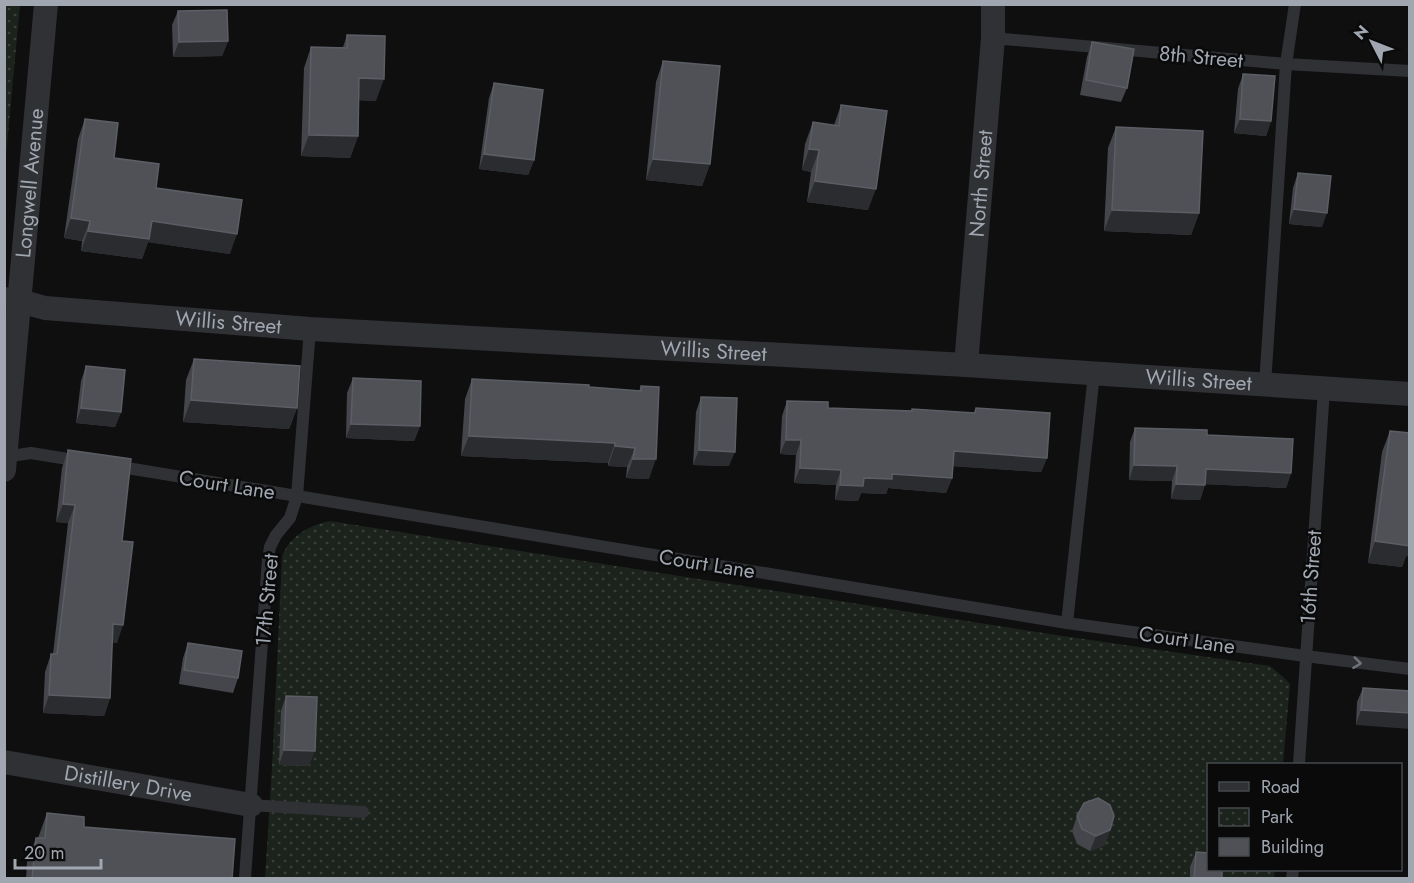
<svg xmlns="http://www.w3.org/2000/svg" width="1414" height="883" font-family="Jost,sans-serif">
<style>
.park{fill:url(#park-dots)}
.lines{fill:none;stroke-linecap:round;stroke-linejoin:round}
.lane{stroke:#303135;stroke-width:12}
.street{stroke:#303135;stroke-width:24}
.wall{fill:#45464b}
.shaded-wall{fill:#2b2c2f}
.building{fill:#4f5156;stroke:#5b5e64;stroke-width:1.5}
.oneway{stroke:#6e7279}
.labels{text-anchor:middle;stroke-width:5;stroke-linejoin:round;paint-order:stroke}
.street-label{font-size:21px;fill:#a0a7b1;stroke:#0a0a0b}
</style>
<defs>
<pattern id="park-dots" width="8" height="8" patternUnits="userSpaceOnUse" patternTransform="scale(1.5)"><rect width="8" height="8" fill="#1b231c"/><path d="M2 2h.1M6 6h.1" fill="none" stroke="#39403b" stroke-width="1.8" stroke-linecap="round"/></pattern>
</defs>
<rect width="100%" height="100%" fill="#0f0f10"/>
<g class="park">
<path d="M 5,4 L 20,5 L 5,166 L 4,5 Z"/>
<path d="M 330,521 L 1056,635 L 1270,666 L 1282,676 L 1290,684 L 1283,764 L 1208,764 L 1208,870 L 1275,870 L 1274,878 L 265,878 L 272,768 L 282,557 C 289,536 310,525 330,521 Z"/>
</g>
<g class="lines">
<g class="lane">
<path d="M 993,38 L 1286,64 L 1410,71"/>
<path d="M 1265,385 L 1286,64 L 1295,4"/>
<path d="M 4,457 L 31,453 L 80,461"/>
<path d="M 115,466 L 1067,623 L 1305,656 L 1410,669"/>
<path d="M 1067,623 L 1094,374"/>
<path d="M 1299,764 L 1324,389"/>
<path d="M 251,805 L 363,812"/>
<path d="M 245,878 L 268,559 L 270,547 L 276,535 L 290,518 L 297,496 L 310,329"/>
<path d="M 1292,878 L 1293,870"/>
</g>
<g class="street">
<path id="s1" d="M 4,299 L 20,301 L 45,308 L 310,329 L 966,365 L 1410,394"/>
<path id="s2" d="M 966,365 L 993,38 L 993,4"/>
<path id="s3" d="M 4,470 L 46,4"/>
<path id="s4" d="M 4,762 L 251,805"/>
</g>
</g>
<g class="wall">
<path d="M 178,11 L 228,41 L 222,56 L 173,57 L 172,25 Z"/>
<path d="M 347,35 L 376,101 L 359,100 L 358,136 L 350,158 L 301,156 L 304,68 L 311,47 L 343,47 Z"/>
<path d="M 1092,42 L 1127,88 L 1121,102 L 1080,95 L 1087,57 Z"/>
<path d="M 663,61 L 710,164 L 702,186 L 646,180 L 656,82 Z"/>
<path d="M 1243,74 L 1271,121 L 1266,136 L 1234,133 L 1238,89 Z"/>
<path d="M 494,83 L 534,160 L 528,175 L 479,169 L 489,98 Z"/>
<path d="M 841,105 L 868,210 L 807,202 L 811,172 L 802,170 L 805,144 L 813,122 L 834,125 Z"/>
<path d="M 85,119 L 114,158 L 156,188 L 230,254 L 148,242 L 142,259 L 81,251 L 82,241 L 64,238 L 78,139 Z"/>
<path d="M 1116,127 L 1199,213 L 1191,235 L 1104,231 L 1108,148 Z"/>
<path d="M 1298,173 L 1322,227 L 1289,224 L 1293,188 Z"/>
<path d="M 194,359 L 297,408 L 289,429 L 183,422 L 186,380 Z"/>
<path d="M 86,366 L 121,412 L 115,427 L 76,423 L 81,381 Z"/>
<path d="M 353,378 L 420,426 L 414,441 L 346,438 L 347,393 Z"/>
<path d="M 472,379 L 639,391 L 641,386 L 649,479 L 626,478 L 627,467 L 608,466 L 608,463 L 461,456 L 465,399 Z"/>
<path d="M 701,397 L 729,466 L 693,465 L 696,412 Z"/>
<path d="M 787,401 L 828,408 L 974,413 L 976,408 L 1047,458 L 1041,472 L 953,466 L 952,478 L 946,493 L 888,488 L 886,494 L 861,493 L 858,501 L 835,500 L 836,485 L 794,483 L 796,455 L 780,454 L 782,416 Z"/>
<path d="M 1135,428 L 1207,435 L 1291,473 L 1286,488 L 1205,484 L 1200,500 L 1171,499 L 1172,481 L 1129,480 L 1130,442 Z"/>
<path d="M 1390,431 L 1406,556 L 1402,567 L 1368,563 L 1382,452 Z"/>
<path d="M 68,450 L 122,541 L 117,643 L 112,642 L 110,698 L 104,716 L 43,713 L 45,672 L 51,654 L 53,654 L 68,523 L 56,522 L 62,468 Z"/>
<path d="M 188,643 L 238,678 L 233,693 L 179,684 L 183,658 Z"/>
<path d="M 1363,688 L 1410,691 L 1356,725 L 1357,702 Z"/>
<path d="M 286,696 L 309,766 L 279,765 L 281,711 Z"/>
<path d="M 47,813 L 84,827 L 232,879 L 26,879 L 27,862 L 36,838 L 38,838 Z"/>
<path d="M 1077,816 L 1110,830 L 1105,845 L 1090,851 L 1077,844 L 1072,831 Z"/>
<path d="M 1196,852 L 1222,879 L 1190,879 L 1190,867 Z"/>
</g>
<g class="shaded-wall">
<path d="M 228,41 L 222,56 L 173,57 L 179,42 Z"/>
<path d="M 359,78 L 384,79 L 376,101 L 352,100 Z"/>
<path d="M 1240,119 L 1271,121 L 1266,136 L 1234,133 Z"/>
<path d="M 309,135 L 358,136 L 350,158 L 301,156 Z"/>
<path d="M 809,149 L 819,150 L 811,172 L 802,170 Z"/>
<path d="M 484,154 L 534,160 L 528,175 L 479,169 Z"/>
<path d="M 653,159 L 710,164 L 702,186 L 646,180 Z"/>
<path d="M 815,181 L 876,189 L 868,210 L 807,202 Z"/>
<path d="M 1294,209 L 1327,213 L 1322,227 L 1289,224 Z"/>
<path d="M 1112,210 L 1199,213 L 1191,235 L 1104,231 Z"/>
<path d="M 71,218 L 90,221 L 82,241 L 64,238 Z"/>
<path d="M 152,221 L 237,234 L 230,254 L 148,242 L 142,259 L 81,251 L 88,231 Z"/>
<path d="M 191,400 L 297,408 L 289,429 L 183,422 Z"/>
<path d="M 81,408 L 121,412 L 115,427 L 76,423 Z"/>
<path d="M 351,424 L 420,426 L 414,441 L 346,438 Z"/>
<path d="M 469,436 L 615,443 L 608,463 L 461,456 Z"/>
<path d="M 786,440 L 801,440 L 796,455 L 780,454 Z"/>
<path d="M 615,446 L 635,448 L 627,467 L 608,466 Z"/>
<path d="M 699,450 L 735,452 L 729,466 L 693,465 Z"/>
<path d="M 954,451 L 1047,458 L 1041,472 L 948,466 Z"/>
<path d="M 633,459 L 656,459 L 649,479 L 626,478 Z"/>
<path d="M 1134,465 L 1177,466 L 1172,481 L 1129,480 Z"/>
<path d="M 800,468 L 841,470 L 836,485 L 794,483 Z"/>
<path d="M 1206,469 L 1291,473 L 1286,488 L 1200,484 Z"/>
<path d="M 892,474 L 952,478 L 946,493 L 888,488 L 886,494 L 861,493 L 858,501 L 835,500 L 840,485 L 864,478 Z"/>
<path d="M 1176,484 L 1205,485 L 1200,500 L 1171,499 Z"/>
<path d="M 63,504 L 75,505 L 68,523 L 56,522 Z"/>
<path d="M 1410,539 L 1410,557 L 1406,556 L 1402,567 L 1368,563 L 1375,541 Z"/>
<path d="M 113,624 L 123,625 L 117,643 L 107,642 Z"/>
<path d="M 49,695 L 110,698 L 104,716 L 43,713 Z"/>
<path d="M 1361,710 L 1410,713 L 1410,729 L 1356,725 Z"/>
<path d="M 284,750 L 315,751 L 309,766 L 279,765 Z"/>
<path d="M 1110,830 L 1105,845 L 1090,851 L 1096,836 Z"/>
</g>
<g class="building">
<path d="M 227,10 L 228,41 L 179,42 L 178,11 Z"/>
<path d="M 347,35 L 385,36 L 384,79 L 359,78 L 358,136 L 309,135 L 311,47 L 347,48 Z"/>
<path d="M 1092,42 L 1134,49 L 1127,88 L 1086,80 Z"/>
<path d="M 663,61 L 720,66 L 710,164 L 653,159 Z"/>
<path d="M 1243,74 L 1275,76 L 1271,121 L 1240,119 Z"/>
<path d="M 494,83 L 543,90 L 534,160 L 484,154 Z"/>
<path d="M 841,105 L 887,111 L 876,189 L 815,181 L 819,150 L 809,149 L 813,122 L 839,126 Z"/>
<path d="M 85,119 L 118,123 L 114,158 L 159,164 L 156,188 L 242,200 L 237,234 L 152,221 L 149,239 L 88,231 L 90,221 L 71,218 Z"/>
<path d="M 1116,127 L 1203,131 L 1199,213 L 1112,210 Z"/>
<path d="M 1298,173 L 1331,176 L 1327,213 L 1294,209 Z"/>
<path d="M 194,359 L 300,366 L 297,408 L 191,400 Z"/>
<path d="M 86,366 L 125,370 L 121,412 L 81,408 Z"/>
<path d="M 353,378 L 421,381 L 420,426 L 351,424 Z"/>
<path d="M 472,379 L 589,385 L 589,387 L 641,391 L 641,386 L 659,387 L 656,459 L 633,459 L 635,448 L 615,446 L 615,443 L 469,436 Z"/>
<path d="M 701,397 L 737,398 L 735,452 L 699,450 Z"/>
<path d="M 787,401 L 828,402 L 828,408 L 912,411 L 912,409 L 975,413 L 976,408 L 1050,413 L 1047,458 L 954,451 L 952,478 L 892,474 L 892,479 L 864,478 L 863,486 L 840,485 L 841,470 L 800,468 L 801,440 L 786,440 Z"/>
<path d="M 1135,428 L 1207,430 L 1207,435 L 1293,439 L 1291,473 L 1206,469 L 1205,485 L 1176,484 L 1177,466 L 1134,465 Z"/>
<path d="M 1390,431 L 1410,433 L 1410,546 L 1375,541 Z"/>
<path d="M 68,450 L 131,459 L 122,541 L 133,542 L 123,625 L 113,624 L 110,698 L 49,695 L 51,654 L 57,654 L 75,505 L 63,504 Z"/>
<path d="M 188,643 L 242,651 L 238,678 L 184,670 Z"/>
<path d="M 1363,688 L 1410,691 L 1410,713 L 1361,710 Z"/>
<path d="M 286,696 L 317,697 L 315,751 L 284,750 Z"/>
<path d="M 1098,798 L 1110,805 L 1114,816 L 1110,830 L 1096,836 L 1082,829 L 1077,816 L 1084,803 Z"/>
<path d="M 47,813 L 84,817 L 84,827 L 235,839 L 232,879 L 32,879 L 36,838 L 45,838 Z"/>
<path d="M 1196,852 L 1209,853 L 1209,870 L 1222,870 L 1222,879 L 1194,879 Z"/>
</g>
<defs><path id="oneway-chevron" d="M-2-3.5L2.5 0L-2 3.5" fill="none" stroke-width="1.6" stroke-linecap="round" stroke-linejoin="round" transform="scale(1.5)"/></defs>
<use class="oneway" href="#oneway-chevron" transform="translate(1357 663) rotate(7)"/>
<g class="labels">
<g class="street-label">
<text transform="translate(1201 57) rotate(5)" y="7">8th Street</text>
<text dy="7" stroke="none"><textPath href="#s3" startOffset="288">Longwell Avenue</textPath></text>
<text dy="7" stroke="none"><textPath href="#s2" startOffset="182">North Street</textPath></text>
<text dy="7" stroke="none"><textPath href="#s1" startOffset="226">Willis Street</textPath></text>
<text dy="7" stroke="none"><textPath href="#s1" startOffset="712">Willis Street</textPath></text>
<text dy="7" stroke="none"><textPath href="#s1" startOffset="1198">Willis Street</textPath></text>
<text transform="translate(227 485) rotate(9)" y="7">Court Lane</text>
<text transform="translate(707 564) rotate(9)" y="7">Court Lane</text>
<text transform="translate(1311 577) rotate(-86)" y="7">16th Street</text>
<text transform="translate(267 600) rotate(-85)" y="7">17th Street</text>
<text transform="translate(1187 640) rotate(8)" y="7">Court Lane</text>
<text dy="7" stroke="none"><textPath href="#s4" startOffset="126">Distillery Drive</textPath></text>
</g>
</g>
<rect width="1414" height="883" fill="none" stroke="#a0a7b1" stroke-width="12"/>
<rect x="1207" y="763" width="195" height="108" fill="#0a0a0b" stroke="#46494d" stroke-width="1.5"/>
<rect x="1219" y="782" width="30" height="9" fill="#303135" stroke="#46494d" stroke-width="1.5"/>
<text x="1261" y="793" font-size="18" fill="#a0a7b1">Road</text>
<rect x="1219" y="808" width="30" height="18" fill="url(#park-dots)" stroke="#46494d" stroke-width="1.5"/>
<text x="1261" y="823" font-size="18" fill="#a0a7b1">Park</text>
<rect x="1219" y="838" width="30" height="18" fill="#4f5156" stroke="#46494d" stroke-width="1.5"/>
<text x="1261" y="853" font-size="18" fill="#a0a7b1">Building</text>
<g transform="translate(1372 42) rotate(312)" stroke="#0a0a0b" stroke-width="4.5" paint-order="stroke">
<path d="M0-4.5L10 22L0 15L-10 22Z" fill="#a0a7b1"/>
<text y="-9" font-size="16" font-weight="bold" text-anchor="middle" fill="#a0a7b1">N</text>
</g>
<path d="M15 859v9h86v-9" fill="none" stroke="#a0a7b1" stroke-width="3"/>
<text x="24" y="859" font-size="18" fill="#a0a7b1" stroke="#0a0a0b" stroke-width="4.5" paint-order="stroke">20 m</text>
</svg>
